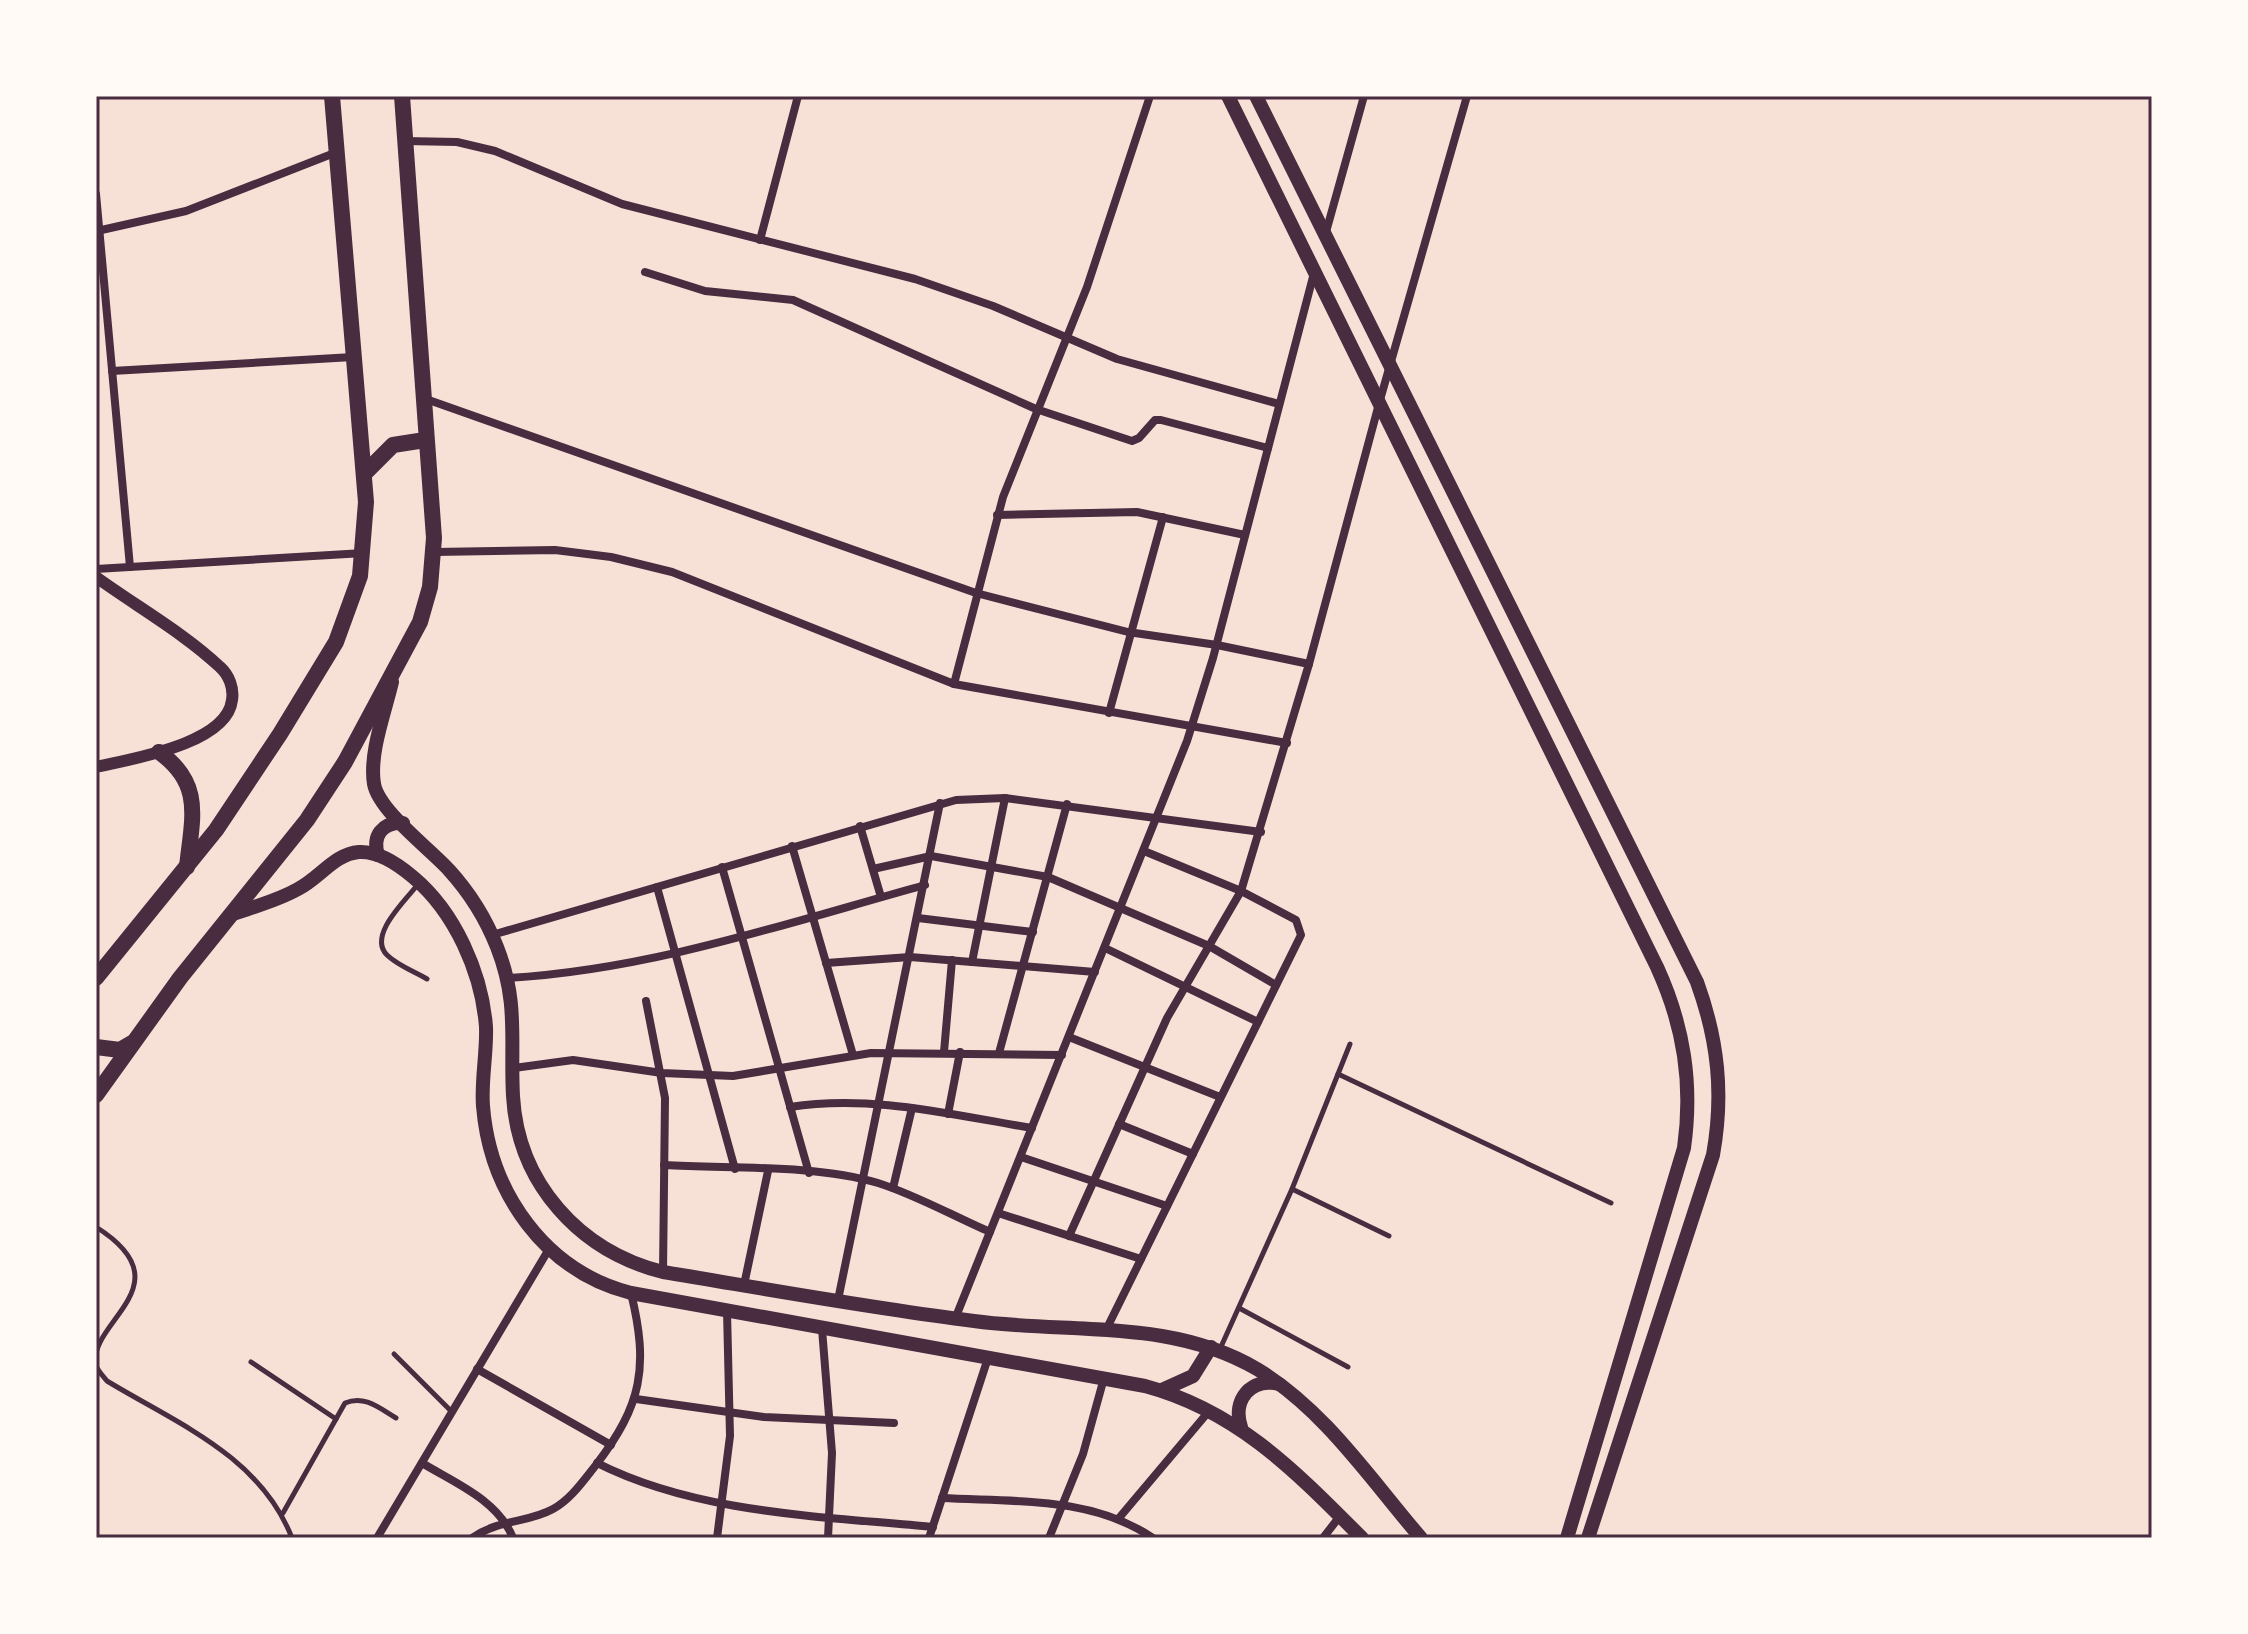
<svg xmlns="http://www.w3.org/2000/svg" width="2248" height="1634" font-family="'Roboto Serif',serif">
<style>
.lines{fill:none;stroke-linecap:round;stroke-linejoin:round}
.service{stroke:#4a2c40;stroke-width:5}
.minor{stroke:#4a2c40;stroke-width:8}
.tertiary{stroke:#4a2c40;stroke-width:12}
.secondary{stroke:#4a2c40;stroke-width:14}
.trunk{stroke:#4a2c40;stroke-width:16}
.neatline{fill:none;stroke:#4a2c40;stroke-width:3}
</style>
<rect width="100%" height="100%" fill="#f7e1d7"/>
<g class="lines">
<g class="service">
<path d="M 419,883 C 407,899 367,935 387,955 C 397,965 415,972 427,979"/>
<path d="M 1338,1074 L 1611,1203"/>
<path d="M 1292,1189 L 1389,1236"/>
<path d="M 96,1227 C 188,1285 87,1322 96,1365 C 97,1370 103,1376 107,1381 C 178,1424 260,1456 292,1538"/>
<path d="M 1239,1308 L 1348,1367"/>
<path d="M 1220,1349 L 1292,1189 L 1350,1044"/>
<path d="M 394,1354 L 452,1412"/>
<path d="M 251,1362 L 336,1419"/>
<path d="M 283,1513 L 345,1403 C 365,1395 379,1408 396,1418"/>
</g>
<g class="minor">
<path d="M 405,141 L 457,142 L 495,151 L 622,204 L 915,279 L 993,306 L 1117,359 L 1279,404"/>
<path d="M 96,194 L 130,567"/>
<path d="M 97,231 L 186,211 L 337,152"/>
<path d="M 1326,232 L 1364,96"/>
<path d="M 760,240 L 798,96"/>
<path d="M 645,272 L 705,291 L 793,300 L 1036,409 L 1132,441 L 1139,438 L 1155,420 L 1161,420 L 1268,448"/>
<path d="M 112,371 L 353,357"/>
<path d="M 423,398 L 976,593 L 1128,632 L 1217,645 L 1309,664"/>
<path d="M 997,515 L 1137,512 L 1245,535"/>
<path d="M 434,552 L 555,550 L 611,557 L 672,572 L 954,684 L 1287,743"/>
<path d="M 96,569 L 364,553"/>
<path d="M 954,684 L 1003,497 L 1087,287 L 1150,96"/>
<path d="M 1109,713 L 1163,517"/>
<path d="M 860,826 L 881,897"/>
<path d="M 792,846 L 853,1055"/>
<path d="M 722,867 L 809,1173"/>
<path d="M 873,869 L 931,856 L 1048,877 L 1209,946 L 1276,985"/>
<path d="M 657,887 L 735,1169"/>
<path d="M 918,918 L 1033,932"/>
<path d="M 492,935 L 956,800 L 1005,798 L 1261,832"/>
<path d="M 1105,948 L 1258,1022"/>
<path d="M 972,962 L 1005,798"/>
<path d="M 826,963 L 910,957 L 1095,972"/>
<path d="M 507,978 C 650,970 787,923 925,885"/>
<path d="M 646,1001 L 665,1098 L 663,1272"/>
<path d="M 1069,1037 L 1220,1097"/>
<path d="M 944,1052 L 952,960"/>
<path d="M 999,1053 L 1067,804"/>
<path d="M 514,1068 L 573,1060 L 662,1073 L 733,1076 L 871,1053 L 1062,1055"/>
<path d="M 790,1107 C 871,1094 952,1115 1032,1128"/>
<path d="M 948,1114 L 960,1052"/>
<path d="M 1119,1124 L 1193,1154"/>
<path d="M 1021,1157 L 1167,1206"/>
<path d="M 664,1165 C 731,1169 813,1164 878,1183 C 916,1195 953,1216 990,1232"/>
<path d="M 893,1188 L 912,1108"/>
<path d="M 998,1213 L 1141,1259"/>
<path d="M 1069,1236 L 1167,1018 L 1241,891 L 1309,664 L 1380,400 L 1467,96"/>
<path d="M 744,1285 L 768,1171"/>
<path d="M 838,1300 L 940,803"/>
<path d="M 955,1319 L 1187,741 L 1213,658 L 1314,273"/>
<path d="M 822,1329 L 832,1453 L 828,1538"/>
<path d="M 1106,1330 L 1301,935 L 1296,920 L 1241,891 L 1144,851"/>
<path d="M 477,1369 L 611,1445"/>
<path d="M 636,1399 L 764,1417 L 894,1423"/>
<path d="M 422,1463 C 455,1483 498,1500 513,1538"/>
<path d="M 597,1463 C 698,1514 822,1516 933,1527"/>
<path d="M 942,1498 C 1014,1502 1091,1496 1153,1538"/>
<path d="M 1119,1518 L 1210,1410"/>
<path d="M 377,1538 L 549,1249"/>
<path d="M 472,1538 C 499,1519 528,1523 553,1509 C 571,1499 583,1481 596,1465 C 642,1405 649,1367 631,1293"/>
<path d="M 717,1538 L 730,1436 L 727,1311"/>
<path d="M 929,1538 L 988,1358"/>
<path d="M 1049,1538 L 1083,1454 L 1104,1378"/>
<path d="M 1323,1538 L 1340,1516"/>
</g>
<path class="tertiary" d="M 96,577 C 136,606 184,633 220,667 C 229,675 234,688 232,700 C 227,744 131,759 96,767"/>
<g class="secondary">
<path d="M 1228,96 L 1657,967 C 1684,1026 1693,1084 1684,1148 L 1567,1538"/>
<path d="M 1256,96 L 1697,982 C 1718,1040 1724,1094 1713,1155 L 1588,1538"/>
<path d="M 392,682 C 385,712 369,753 374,784 C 379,811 430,849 449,870 C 469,892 486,919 497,947 C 519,1003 510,1040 513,1096 C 518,1183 579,1251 663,1272 C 766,1289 870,1308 974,1321 C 1070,1334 1170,1318 1257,1369 C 1324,1409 1371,1480 1421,1538"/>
<path d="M 378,855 C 372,836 382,822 403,823"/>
<path d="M 230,915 C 253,907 277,901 298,889 C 320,878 334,854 359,852 C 379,851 399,865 413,877 C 455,912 482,973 486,1027 C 487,1053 481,1080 483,1106 C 490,1193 545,1271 631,1293 L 1145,1386 C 1238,1411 1296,1472 1362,1538"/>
<path d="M 1162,1390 L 1193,1376 L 1211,1347"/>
<path d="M 1241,1427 C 1232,1400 1251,1377 1279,1384"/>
</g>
<g class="trunk">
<path d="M 364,474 L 393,445 L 425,440"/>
<path d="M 159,752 C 204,784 192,818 187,867"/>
<path d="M 96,978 L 216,830 L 280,734 L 336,642 L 360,576 L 366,502 L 332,96"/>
<path d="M 96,1047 L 120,1050 L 132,1043"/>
<path d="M 96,1095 L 180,978 L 307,820 L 345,762 L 420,622 L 430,587 L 434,538 L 402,96"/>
</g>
</g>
<rect width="2248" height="1634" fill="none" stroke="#fffaf5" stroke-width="196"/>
<rect x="98" y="98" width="2052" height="1438" class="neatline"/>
</svg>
